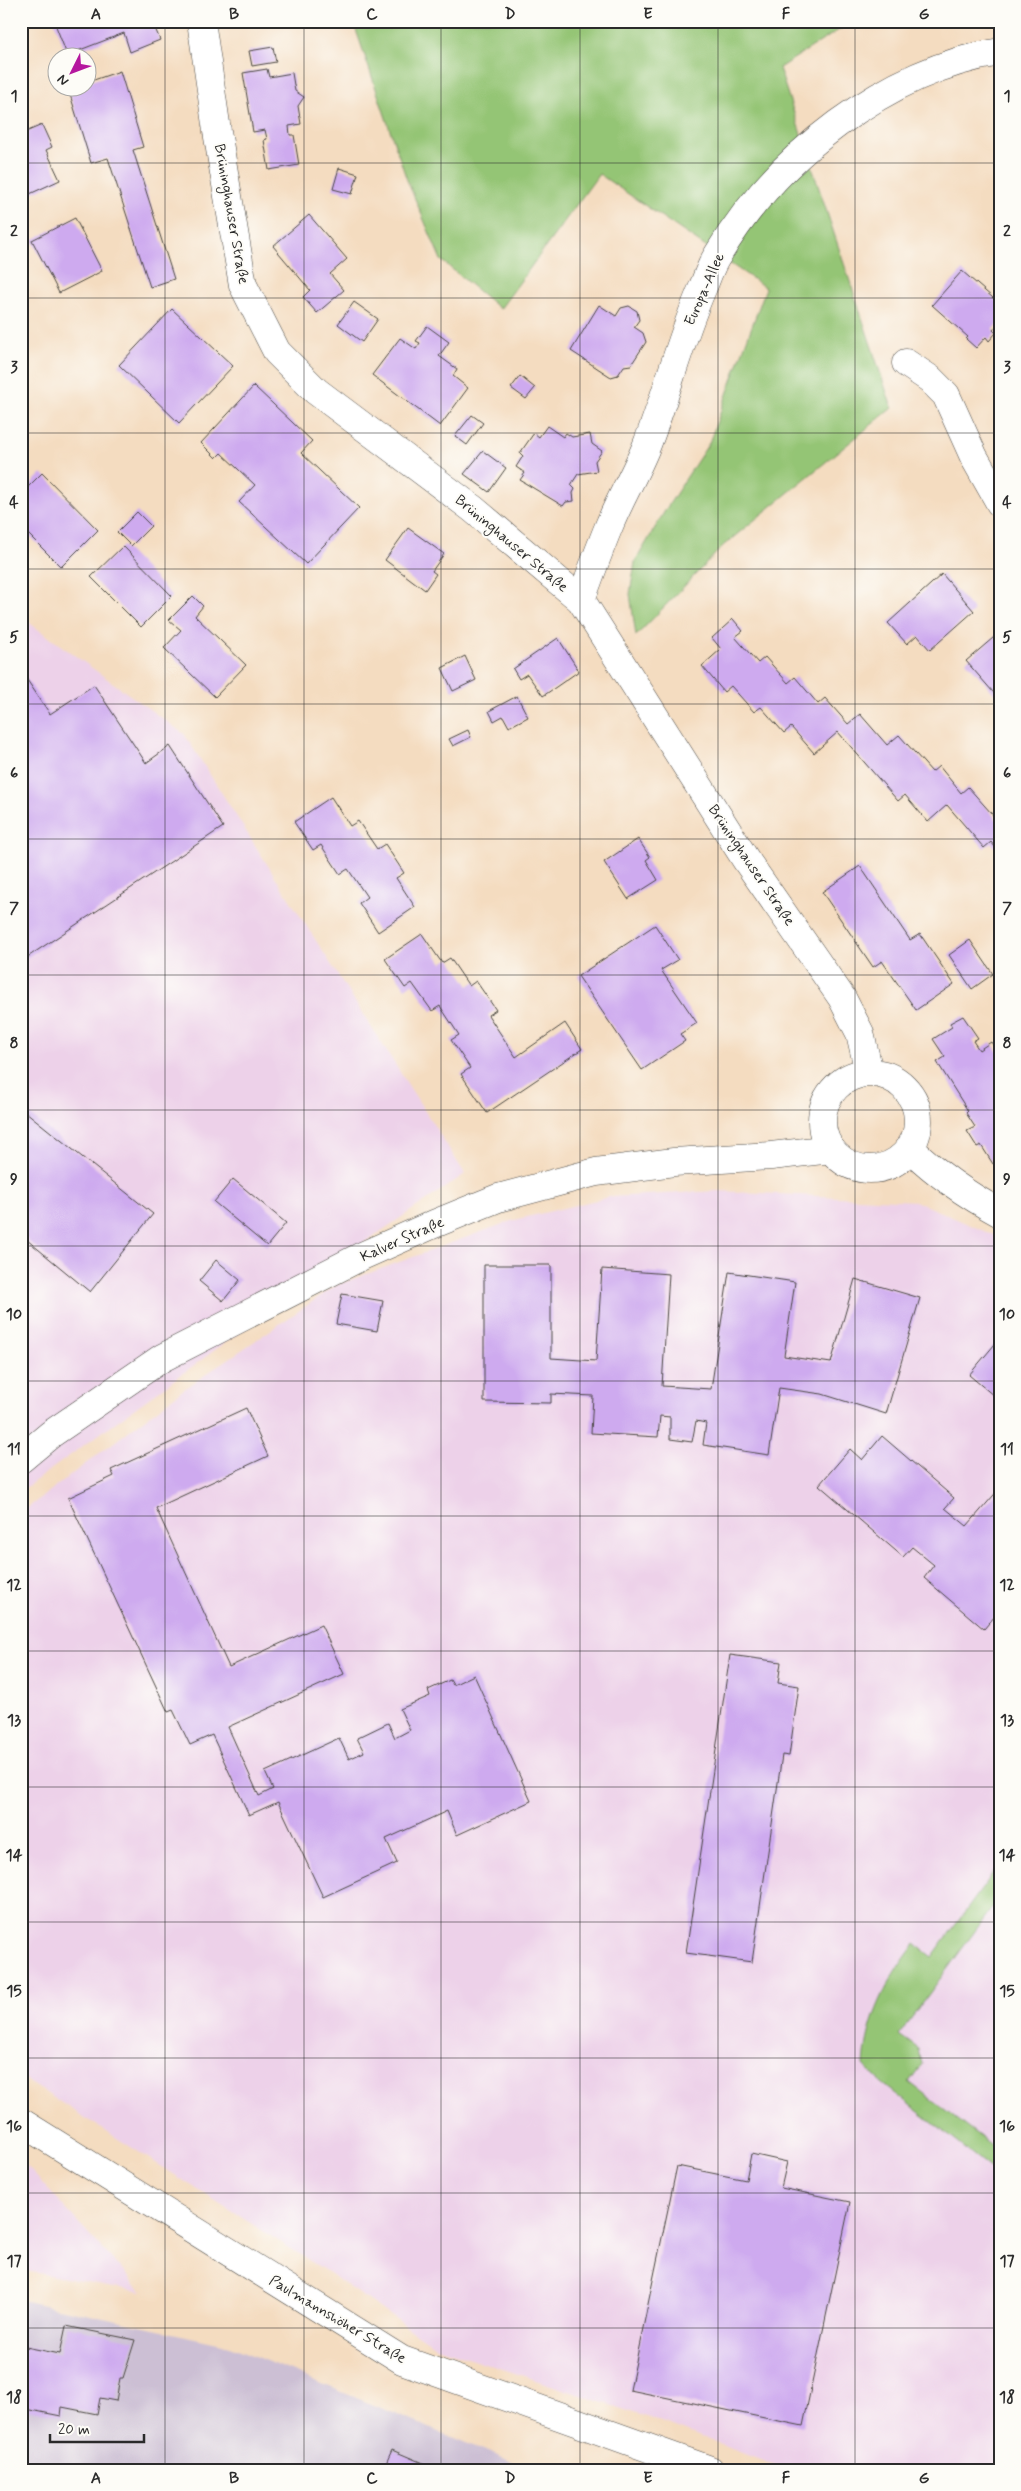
<svg xmlns="http://www.w3.org/2000/svg" width="1021" height="2491" font-family="Mynerve,sans-serif">
<style>
.built{fill:#edd1e9}
.industrial{fill:#ccbfd4}
.green{fill:#94c575;stroke:#607850}
.building{fill:#ceaaef}
.lines{fill:none;stroke-linecap:round;stroke-linejoin:round}
.minor-casing{stroke:#494641;stroke-width:29}
.minor{stroke:#fff;stroke-width:28}
.grid{fill:none;stroke:#2b2b2b;stroke-width:1;stroke-opacity:0.55}
.labels{text-anchor:middle;stroke-width:4;stroke-linejoin:round;paint-order:stroke}
.street-label{font-size:15px;fill:#2b2b2b;stroke:#fdfcf7}
.neatline{fill:none;stroke:#2b2b2b;stroke-width:2}
.grid-label{font-size:16px;text-anchor:middle;font-weight:bold;fill:#2b2b2b}
</style>
<rect width="100%" height="100%" fill="#fdfcf7"/>
<filter id="ink" filterUnits="userSpaceOnUse"><feTurbulence type="fractalNoise" baseFrequency=".02" numOctaves="2"/><feDisplacementMap in="SourceGraphic" scale="10" xChannelSelector="R" yChannelSelector="G"/><feConvolveMatrix kernelMatrix="1 2 1 2 8 2 1 2 1" color-interpolation-filters="sRGB"/></filter>
<filter id="wash" filterUnits="userSpaceOnUse"><feTurbulence type="fractalNoise" baseFrequency=".0096" numOctaves="4" result="noise"/><feDisplacementMap in="SourceGraphic" scale="20" xChannelSelector="R" yChannelSelector="G"/><feGaussianBlur stdDeviation="1.12" result="paint"/><feColorMatrix in="noise" values="0 0 0 0 0 0 0 0 0 0 0 0 0 0 0 0 0 1.4 0 .05"/><feComposite in="paint" operator="in"/></filter>
<g filter="url(#wash)">
<rect width="100%" height="100%" fill="#f4dcc0"/>
<g class="built">
<path d="M 21,617 L 184,734 L 465,1174 L 343,1257 L 21,1491 Z"/>
<path d="M 718,1191 L 915,1201 L 1000,1238 L 1000,2470 L 786,2470 L 670,2425 L 437,2347 L 326,2271 L 21,2077 L 21,1827 L 26,1818 L 21,1772 L 21,1513 L 180,1392 L 337,1285 L 511,1221 L 609,1197 Z"/>
<path d="M 21,2160 L 142,2292 L 21,2270 Z"/>
</g>
<path class="industrial" d="M 21,2300 L 227,2345 L 532,2470 L 21,2470 Z"/>
<g class="green">
<path d="M 353,21 L 853,21 L 779,68 L 892,408 L 724,545 L 636,636 L 630,594 L 635,562 L 666,509 L 709,443 L 766,288 L 599,174 L 500,309 L 441,260 L 407,180 Z"/>
<path d="M 1000,1864 L 1000,1897 L 899,2035 L 919,2049 L 922,2064 L 909,2082 L 1000,2152 L 1000,2176 L 877,2079 L 864,2065 C 867,2019 887,1980 915,1944 L 932,1957 Z"/>
</g>
<g id="blocks">
<g class="building">
<path d="M 54,21 L 115,21 L 115,23 L 152,21 L 160,40 L 130,52 L 124,33 L 67,55 Z"/>
<path d="M 273,47 L 276,62 L 252,66 L 249,51 Z"/>
<path d="M 267,69 L 269,77 L 292,73 L 295,91 L 304,97 L 298,106 L 301,124 L 289,126 L 290,135 L 294,135 L 299,165 L 269,170 L 264,140 L 267,139 L 265,130 L 253,132 L 243,73 Z"/>
<path d="M 120,71 L 143,147 L 133,150 L 174,279 L 150,287 L 108,158 L 91,163 L 68,88 L 88,88 L 88,82 Z"/>
<path d="M 42,125 L 52,147 L 46,150 L 60,180 L 21,198 L 21,134 Z"/>
<path d="M 339,168 L 358,174 L 352,194 L 333,189 Z"/>
<path d="M 309,215 L 347,259 L 330,274 L 344,290 L 317,313 L 303,297 L 310,290 L 273,246 Z"/>
<path d="M 75,218 L 102,271 L 59,293 L 32,240 Z"/>
<path d="M 962,271 L 1000,304 L 1000,322 L 993,330 L 996,333 L 989,341 L 986,337 L 976,348 L 966,339 L 968,337 L 932,305 Z"/>
<path d="M 354,302 L 378,319 L 362,342 L 338,324 Z"/>
<path d="M 599,305 L 616,316 L 621,308 L 629,306 L 637,311 L 639,320 L 634,327 L 643,333 L 646,342 L 631,365 L 624,366 L 618,375 L 611,377 L 571,351 Z"/>
<path d="M 172,309 L 233,366 L 179,423 L 119,365 Z"/>
<path d="M 427,326 L 449,342 L 439,356 L 457,369 L 453,376 L 468,388 L 440,426 L 372,375 L 400,338 L 416,349 L 420,343 L 416,341 Z"/>
<path d="M 520,376 L 535,388 L 526,399 L 511,388 Z"/>
<path d="M 254,386 L 312,441 L 301,453 L 359,508 L 306,564 L 239,502 L 255,485 L 221,453 L 216,458 L 201,443 Z"/>
<path d="M 472,415 L 483,423 L 467,445 L 455,436 Z"/>
<path d="M 547,426 L 563,437 L 566,433 L 572,437 L 590,434 L 592,444 L 602,451 L 595,461 L 597,471 L 578,474 L 571,485 L 575,489 L 573,493 L 574,501 L 566,502 L 563,506 L 520,480 L 525,473 L 516,467 L 523,456 L 520,453 L 534,433 L 539,437 Z"/>
<path d="M 483,451 L 506,468 L 489,492 L 464,474 Z"/>
<path d="M 42,473 L 98,530 L 61,567 L 21,527 L 21,494 Z"/>
<path d="M 137,512 L 151,526 L 131,546 L 117,532 Z"/>
<path d="M 408,528 L 444,554 L 432,571 L 436,574 L 425,590 L 385,560 Z"/>
<path d="M 123,546 L 172,596 L 141,627 L 91,577 Z"/>
<path d="M 942,574 L 974,611 L 930,650 L 917,635 L 907,644 L 888,623 Z"/>
<path d="M 193,596 L 203,606 L 195,616 L 246,665 L 215,697 L 164,648 L 181,630 L 169,620 Z"/>
<path d="M 733,619 L 743,631 L 735,637 L 758,663 L 765,657 L 788,683 L 795,677 L 818,704 L 825,698 L 848,724 L 860,714 L 887,745 L 899,735 L 932,772 L 939,766 L 961,793 L 968,787 L 1000,823 L 1000,853 L 991,842 L 984,848 L 947,805 L 928,822 L 905,795 L 898,801 L 838,732 L 814,753 L 791,727 L 784,733 L 761,707 L 754,712 L 731,686 L 724,692 L 702,666 L 721,649 L 712,638 Z"/>
<path d="M 1000,632 L 1000,700 L 966,661 Z"/>
<path d="M 558,638 L 579,671 L 543,696 L 527,674 L 519,679 L 513,669 Z"/>
<path d="M 465,656 L 476,680 L 453,691 L 442,668 Z"/>
<path d="M 21,671 L 50,714 L 94,685 L 146,763 L 170,746 L 223,827 L 26,958 L 21,950 Z"/>
<path d="M 517,696 L 528,717 L 509,727 L 503,716 L 494,721 L 489,711 Z"/>
<path d="M 468,730 L 471,737 L 453,746 L 449,739 Z"/>
<path d="M 331,797 L 350,826 L 358,821 L 377,849 L 385,844 L 404,873 L 396,878 L 415,907 L 378,932 L 359,903 L 367,897 L 348,869 L 340,874 L 321,845 L 313,850 L 294,822 Z"/>
<path d="M 638,839 L 650,857 L 646,860 L 658,880 L 628,899 L 604,862 Z"/>
<path d="M 860,866 L 910,940 L 920,934 L 954,984 L 916,1010 L 882,961 L 873,967 L 822,892 Z"/>
<path d="M 655,925 L 678,960 L 661,970 L 697,1023 L 680,1034 L 685,1041 L 642,1070 L 578,976 Z"/>
<path d="M 422,934 L 442,963 L 450,958 L 469,986 L 476,981 L 496,1010 L 488,1015 L 516,1057 L 565,1023 L 582,1049 L 487,1113 L 461,1074 L 470,1068 L 451,1040 L 459,1035 L 440,1006 L 432,1011 L 412,983 L 405,988 L 385,959 Z"/>
<path d="M 970,940 L 993,974 L 972,989 L 949,955 Z"/>
<path d="M 963,1016 L 978,1038 L 973,1041 L 979,1050 L 991,1042 L 1000,1055 L 1000,1160 L 993,1164 L 981,1145 L 977,1147 L 967,1131 L 975,1127 L 966,1113 L 968,1111 L 937,1062 L 945,1057 L 933,1039 L 952,1027 L 950,1023 Z"/>
<path d="M 21,1108 L 153,1214 L 90,1292 L 21,1235 Z"/>
<path d="M 233,1179 L 286,1223 L 267,1246 L 214,1202 Z"/>
<path d="M 216,1260 L 240,1280 L 223,1301 L 199,1281 Z"/>
<path d="M 484,1265 L 551,1265 L 551,1358 L 596,1361 L 602,1269 L 669,1274 L 662,1386 L 711,1389 L 729,1272 L 795,1282 L 784,1356 L 831,1363 L 855,1279 L 920,1298 L 886,1414 L 822,1394 L 779,1388 L 769,1455 L 703,1445 L 706,1423 L 696,1421 L 692,1442 L 670,1439 L 670,1417 L 660,1416 L 658,1437 L 591,1433 L 593,1396 L 551,1394 L 551,1403 L 484,1402 Z"/>
<path d="M 342,1294 L 383,1301 L 377,1331 L 336,1324 Z"/>
<path d="M 1000,1338 L 1000,1401 L 969,1375 Z"/>
<path d="M 246,1408 L 268,1456 L 156,1508 L 229,1667 L 321,1625 L 344,1674 L 228,1727 L 259,1796 L 273,1789 L 265,1772 L 339,1738 L 349,1759 L 364,1752 L 357,1738 L 388,1723 L 395,1738 L 410,1730 L 400,1709 L 430,1696 L 428,1690 L 450,1680 L 453,1685 L 474,1675 L 531,1801 L 457,1835 L 447,1811 L 386,1839 L 397,1863 L 323,1897 L 278,1802 L 249,1815 L 212,1735 L 190,1745 L 173,1710 L 168,1712 L 68,1498 L 114,1476 L 111,1470 Z"/>
<path d="M 882,1436 L 954,1498 L 945,1508 L 967,1526 L 1000,1488 L 1000,1610 L 984,1629 L 924,1578 L 934,1565 L 912,1547 L 903,1557 L 819,1485 L 850,1449 L 862,1460 Z"/>
<path d="M 730,1655 L 781,1662 L 778,1683 L 799,1686 L 789,1756 L 782,1755 L 752,1962 L 686,1953 Z"/>
<path d="M 751,2154 L 787,2162 L 781,2188 L 850,2202 L 803,2426 L 630,2390 L 677,2166 L 746,2180 Z"/>
<path d="M 66,2326 L 135,2340 L 123,2378 L 120,2378 L 116,2401 L 100,2398 L 97,2414 L 62,2407 L 61,2416 L 21,2408 L 21,2346 L 60,2354 Z"/>
<path d="M 392,2450 L 439,2470 L 383,2470 Z"/>
</g>
</g>
</g>
<g filter="url(#ink)">
<use href="#blocks" fill-opacity="0" stroke="#494641" stroke-width="1"/>
<g class="lines">
<defs>
<g id="minor">
<path d="M 201,21 L 217,131 L 243,285 L 277,352 L 316,391 L 473,509 L 581,600 L 746,860 L 842,998 L 860,1033 L 869,1072"/>
<path d="M 906,363 L 930,379 L 946,395 L 974,457 L 1000,503"/>
<path d="M 581,600 C 590,575 599,550 609,526 C 620,499 635,474 646,447 C 667,394 680,339 703,287 C 707,277 711,265 717,256 C 775,158 885,70 1000,52"/>
<circle cx="870" cy="1121" r="48"/>
<path d="M 911,1149 C 938,1175 967,1195 1000,1213"/>
<path d="M 21,1459 L 51,1434 L 162,1358 L 362,1256 L 434,1224 L 498,1198 L 596,1172 L 674,1162 L 771,1156 L 831,1149"/>
<path d="M 21,2122 L 402,2360 L 710,2470"/>
</g>
</defs>
<use href="#minor" class="minor-casing"/>
<use href="#minor" class="minor"/>
</g>
</g>
<path class="grid" d="M 165,21 L 165,2470M 304,21 L 304,2470M 441,21 L 441,2470M 580,21 L 580,2470M 718,21 L 718,2470M 855,21 L 855,2470M 21,163 L 1000,163M 21,298 L 1000,298M 21,433 L 1000,433M 21,569 L 1000,569M 21,704 L 1000,704M 21,839 L 1000,839M 21,975 L 1000,975M 21,1110 L 1000,1110M 21,1246 L 1000,1246M 21,1381 L 1000,1381M 21,1516 L 1000,1516M 21,1651 L 1000,1651M 21,1787 L 1000,1787M 21,1922 L 1000,1922M 21,2058 L 1000,2058M 21,2193 L 1000,2193M 21,2328 L 1000,2328"/>
<g class="labels">
<g class="street-label">
<text transform="translate(232 214) rotate(80)" y="5">Brüninghauser Straße</text>
<text transform="translate(704 289) rotate(-66)" y="5">Europa-Allee</text>
<text transform="translate(512 543) rotate(40)" y="5">Brüninghauser Straße</text>
<text transform="translate(752 865) rotate(56)" y="5">Brüninghauser Straße</text>
<text transform="translate(402 1239) rotate(-24)" y="5">Kalver Straße</text>
<text transform="translate(338 2319) rotate(31)" y="5">Paulmannshöher Straße</text>
</g>
</g>
<rect width="1021" height="2491" fill="none" stroke="#fdfcf7" stroke-width="55"/>
<g transform="translate(72 72) rotate(228)"><circle r="24" fill="#fdfcf7" stroke="#a9a8a5"/>
<path d="M0-4L9 19L0 12L-9 19Z" fill="#b5179e"/>
<text y="-8" font-size="14" font-weight="bold" text-anchor="middle" fill="#2b2b2b">N</text>
</g>
<path d="M50 2434v8h94v-8" fill="none" stroke="#2b2b2b" stroke-width="2.5"/>
<text x="58" y="2434" font-size="15" fill="#2b2b2b" stroke="#fdfcf7" stroke-width="4" paint-order="stroke">20 m</text>
<rect x="28" y="28" width="966" height="2436" class="neatline"/>
<g class="grid-label">
<text x="96" y="19">A</text>
<text x="234" y="19">B</text>
<text x="372" y="19">C</text>
<text x="510" y="19">D</text>
<text x="648" y="19">E</text>
<text x="786" y="19">F</text>
<text x="924" y="19">G</text>
<text x="14" y="101">1</text>
<text x="1007" y="101">1</text>
<text x="14" y="236">2</text>
<text x="1007" y="236">2</text>
<text x="14" y="372">3</text>
<text x="1007" y="372">3</text>
<text x="14" y="507">4</text>
<text x="1007" y="507">4</text>
<text x="14" y="642">5</text>
<text x="1007" y="642">5</text>
<text x="14" y="778">6</text>
<text x="1007" y="778">6</text>
<text x="14" y="913">7</text>
<text x="1007" y="913">7</text>
<text x="14" y="1048">8</text>
<text x="1007" y="1048">8</text>
<text x="14" y="1184">9</text>
<text x="1007" y="1184">9</text>
<text x="14" y="1319">10</text>
<text x="1007" y="1319">10</text>
<text x="14" y="1454">11</text>
<text x="1007" y="1454">11</text>
<text x="14" y="1590">12</text>
<text x="1007" y="1590">12</text>
<text x="14" y="1725">13</text>
<text x="1007" y="1725">13</text>
<text x="14" y="1860">14</text>
<text x="1007" y="1860">14</text>
<text x="14" y="1996">15</text>
<text x="1007" y="1996">15</text>
<text x="14" y="2131">16</text>
<text x="1007" y="2131">16</text>
<text x="14" y="2266">17</text>
<text x="1007" y="2266">17</text>
<text x="14" y="2402">18</text>
<text x="1007" y="2402">18</text>
<text x="96" y="2483">A</text>
<text x="234" y="2483">B</text>
<text x="372" y="2483">C</text>
<text x="510" y="2483">D</text>
<text x="648" y="2483">E</text>
<text x="786" y="2483">F</text>
<text x="924" y="2483">G</text>
</g>
</svg>
